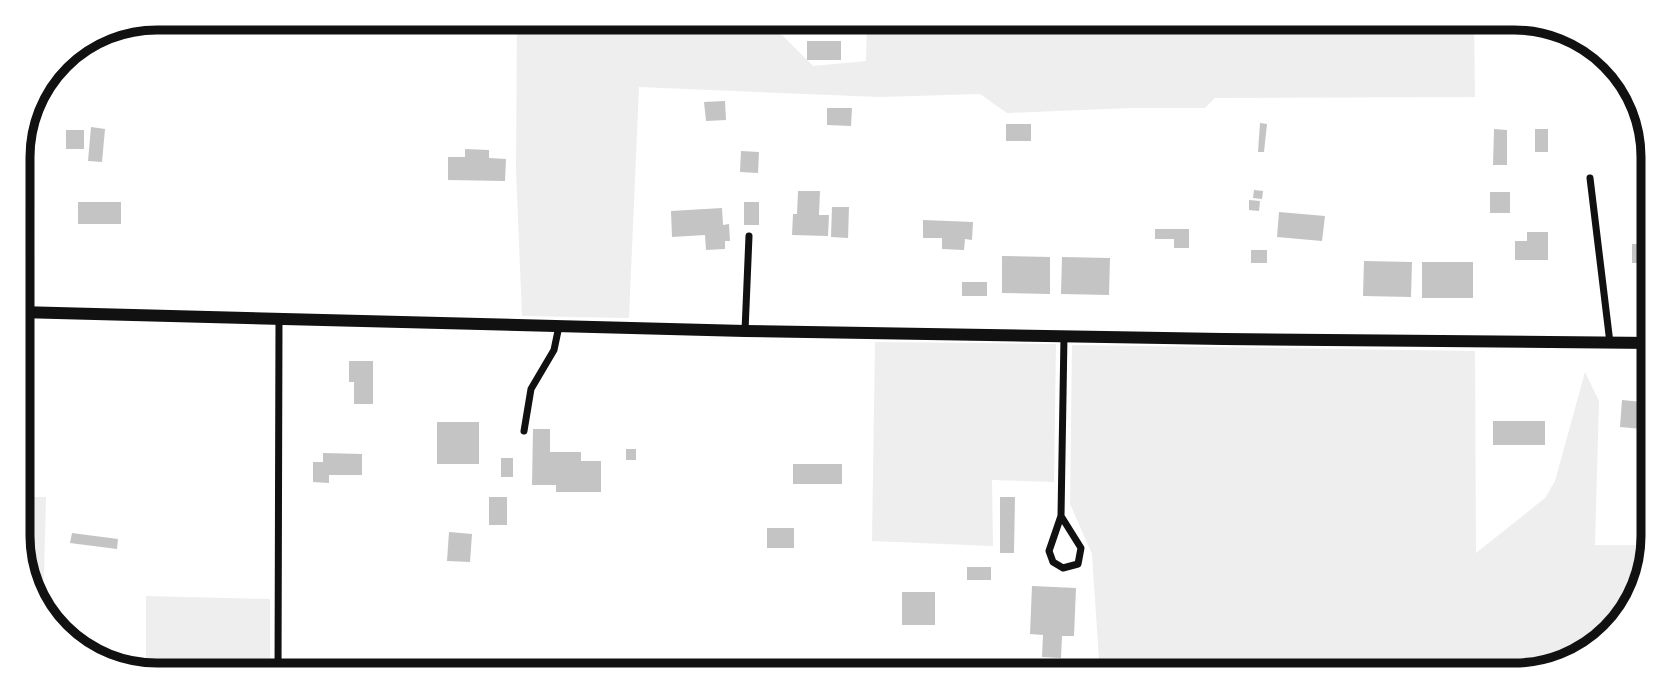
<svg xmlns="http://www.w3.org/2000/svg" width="1671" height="693" font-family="Arial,sans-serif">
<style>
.green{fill:#eee}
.building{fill:#c4c4c4}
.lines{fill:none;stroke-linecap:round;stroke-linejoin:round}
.minor{stroke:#111;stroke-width:7}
.tertiary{stroke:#111;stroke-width:12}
.rim{fill:none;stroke:#111;stroke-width:9}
</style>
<rect width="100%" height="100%" fill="#fff"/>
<g class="green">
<path d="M 517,18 L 738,18 L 782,35 L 813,66 L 866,61 L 867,18 L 1132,18 L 1133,31 L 1372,32 L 1372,18 L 1474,18 L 1475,97 L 1215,98 L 1205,108 L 1130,108 L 1007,113 L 980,94 L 879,97 L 639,87 L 629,318 L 522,316 L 516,169 Z"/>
<path d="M 875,342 L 1056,344 L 1054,482 L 992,480 L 993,546 L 872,541 Z"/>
<path d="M 1072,345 L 1475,351 L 1476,553 L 1545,498 L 1555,481 L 1585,372 L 1599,401 L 1595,545 L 1652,545 L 1643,589 L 1599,647 L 1523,675 L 1100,675 L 1092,554 L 1070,504 Z"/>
<path d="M 20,497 L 46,497 L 43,614 L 20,563 Z"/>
<path d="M 146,596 L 270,599 L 270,675 L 156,675 L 146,673 Z"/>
<path d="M 286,663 L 393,664 L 393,675 L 286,675 Z"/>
<path d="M 624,669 L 758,674 L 758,675 L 565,675 L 610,673 Z"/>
</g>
<g class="building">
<rect x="474" y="18" width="32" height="4"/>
<rect x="807" y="41" width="34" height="19"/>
<path d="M 725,101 L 726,120 L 706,121 L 704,102 Z"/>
<path d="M 827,108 L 852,108 L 851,126 L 827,125 Z"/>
<path d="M 1260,123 L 1267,124 L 1264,152 L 1258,152 Z"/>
<rect x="1006" y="124" width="25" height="17"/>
<path d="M 91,127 L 105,129 L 102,162 L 88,161 Z"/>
<path d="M 1494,129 L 1507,130 L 1507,165 L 1493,165 Z"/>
<rect x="1535" y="129" width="13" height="23"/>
<rect x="66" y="130" width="18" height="19"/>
<path d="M 465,149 L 489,150 L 489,158 L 506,159 L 505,181 L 448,180 L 448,157 L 465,157 Z"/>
<path d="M 741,151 L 759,152 L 758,173 L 740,172 Z"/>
<path d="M 1648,186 L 1652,187 L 1652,204 L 1645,203 Z"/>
<path d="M 1254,190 L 1263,191 L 1262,199 L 1253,198 Z"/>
<path d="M 798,191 L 820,191 L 819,215 L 829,215 L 828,236 L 792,235 L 793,214 L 797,214 Z"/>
<rect x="1490" y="192" width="20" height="21"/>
<path d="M 1249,200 L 1260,201 L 1259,211 L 1249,210 Z"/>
<rect x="78" y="202" width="43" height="22"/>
<rect x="744" y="202" width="15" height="23"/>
<path d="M 832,207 L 849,207 L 848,238 L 831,237 Z"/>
<path d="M 722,208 L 723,225 L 729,224 L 730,241 L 725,241 L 725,249 L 706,250 L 705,235 L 672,237 L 671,211 Z"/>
<path d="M 1279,212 L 1325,216 L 1322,241 L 1277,237 Z"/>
<path d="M 923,220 L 973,222 L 972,240 L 965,239 L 964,250 L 942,249 L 942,238 L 923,238 Z"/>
<path d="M 1155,229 L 1189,229 L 1189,248 L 1174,248 L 1174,239 L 1155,239 Z"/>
<path d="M 1527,232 L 1548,232 L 1548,260 L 1515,260 L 1515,241 L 1527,241 Z"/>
<path d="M 1632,244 L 1653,244 L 1653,270 L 1649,270 L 1649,263 L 1632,263 Z"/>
<rect x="1251" y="250" width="16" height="13"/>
<path d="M 1002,256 L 1050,257 L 1050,294 L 1002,293 Z"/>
<path d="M 1062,257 L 1110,258 L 1109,295 L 1061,294 Z"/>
<path d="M 1364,261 L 1412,262 L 1411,297 L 1363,296 Z"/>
<rect x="1422" y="262" width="51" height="36"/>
<rect x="962" y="282" width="25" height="14"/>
<path d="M 349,361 L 373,361 L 373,404 L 354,404 L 354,382 L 349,382 Z"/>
<path d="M 1622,400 L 1653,403 L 1653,430 L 1620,427 Z"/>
<rect x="1493" y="421" width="52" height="24"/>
<rect x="437" y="422" width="42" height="42"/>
<path d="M 533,429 L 550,429 L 550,452 L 581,452 L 581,461 L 601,461 L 601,492 L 556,492 L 556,485 L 532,485 Z"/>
<rect x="626" y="449" width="10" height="11"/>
<path d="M 323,453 L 362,454 L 362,475 L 329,475 L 329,483 L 313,482 L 313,462 L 323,462 Z"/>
<rect x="501" y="458" width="12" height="19"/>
<rect x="793" y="464" width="49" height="20"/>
<rect x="489" y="497" width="18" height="28"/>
<path d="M 1000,497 L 1015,497 L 1014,553 L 1000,553 Z"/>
<rect x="767" y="528" width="27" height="20"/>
<path d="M 449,532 L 472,534 L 470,562 L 447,561 Z"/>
<path d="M 72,533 L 118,539 L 117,549 L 70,543 Z"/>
<rect x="967" y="567" width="24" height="13"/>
<path d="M 1032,586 L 1076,588 L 1074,636 L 1062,636 L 1061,658 L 1042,657 L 1043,635 L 1030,634 Z"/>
<rect x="902" y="592" width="33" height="33"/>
</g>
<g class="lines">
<g class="minor">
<path d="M 1590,178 L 1610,343"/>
<path d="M 745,331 L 749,236"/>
<path d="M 524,431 L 531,389 L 554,350 L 559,326"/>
<path d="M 1061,516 L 1081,548 L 1078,564 L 1063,568 L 1053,562 L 1049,551 L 1061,516 L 1064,336"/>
<path d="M 278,675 L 279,319"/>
</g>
<path class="tertiary" d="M 19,312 L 745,331 L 1223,339 L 1653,343"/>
</g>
<path d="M0 0H1671V693H0ZM157 30H1514A127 127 0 0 1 1641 157V536A127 127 0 0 1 1514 663H157A127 127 0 0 1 30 536V157A127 127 0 0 1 157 30Z" fill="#fff" fill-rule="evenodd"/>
<path class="rim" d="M157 30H1514A127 127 0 0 1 1641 157V536A127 127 0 0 1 1514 663H157A127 127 0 0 1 30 536V157A127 127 0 0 1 157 30Z"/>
</svg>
